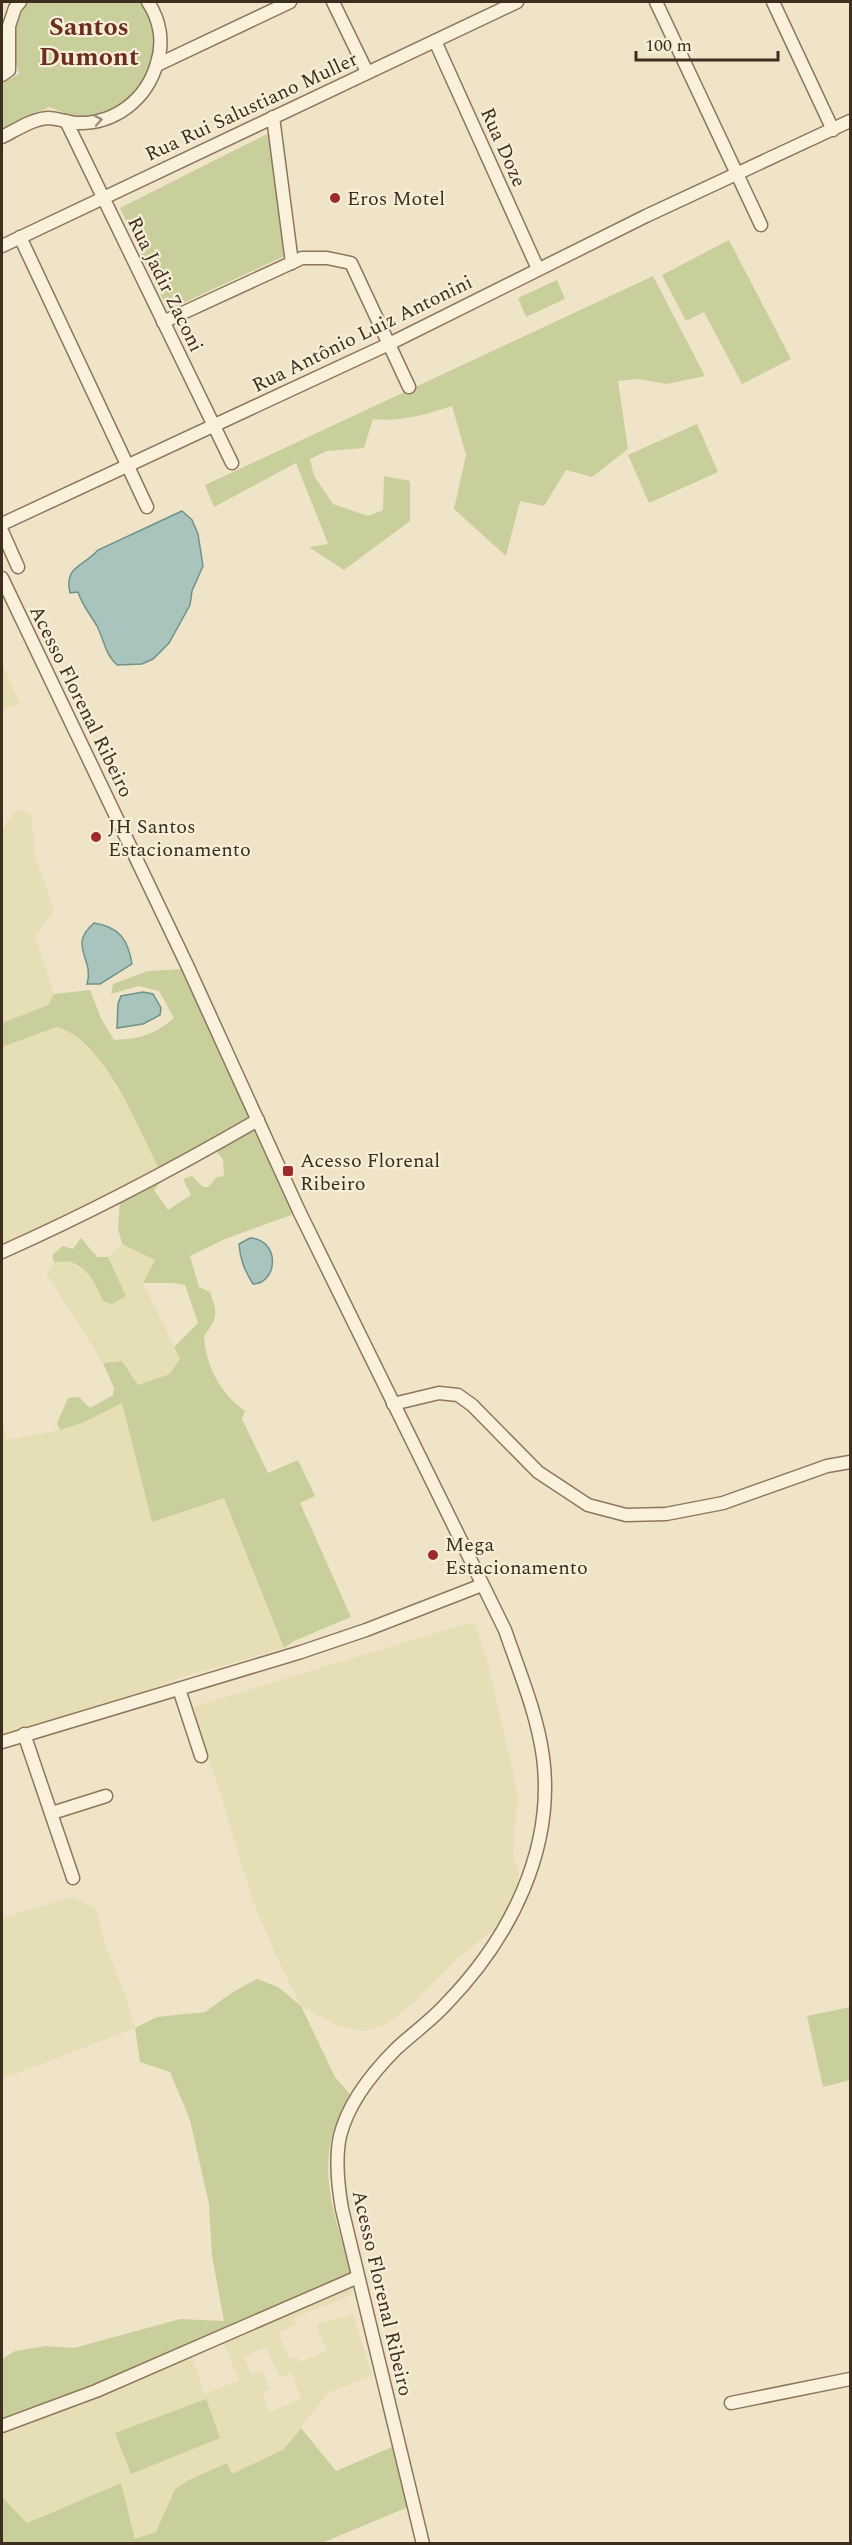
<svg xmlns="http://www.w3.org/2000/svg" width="852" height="2545" font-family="Spectral,serif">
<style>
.farmland{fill:#e6deb5;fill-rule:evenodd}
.green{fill:#c9cf9b}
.water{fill:#a9c4bc;stroke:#6f938a;stroke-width:1.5}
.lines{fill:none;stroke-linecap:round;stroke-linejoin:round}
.minor-casing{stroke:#8d765c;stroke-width:15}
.minor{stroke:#faf1dc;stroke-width:12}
.oneway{stroke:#9c907e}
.poi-dot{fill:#9e2a2b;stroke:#f7eed8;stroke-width:2}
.labels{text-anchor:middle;stroke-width:4.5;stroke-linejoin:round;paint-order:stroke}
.street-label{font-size:20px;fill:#3d2e20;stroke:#f7eed8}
.poi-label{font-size:20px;fill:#3d2e20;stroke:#f7eed8;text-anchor:start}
.district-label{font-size:26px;font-weight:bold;fill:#6b2e1e;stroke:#f7eed8}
</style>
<rect width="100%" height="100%" fill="#f0e4c8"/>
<g class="farmland">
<path d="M 2,663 L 20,704 L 2,710 Z"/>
<path d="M 18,809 L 31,814 L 36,859 L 54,911 L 35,936 L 54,994 L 48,1005 L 2,1023 L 2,830 Z"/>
<path d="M 58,1027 L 66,1030 L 99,1058 L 141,1128 L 162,1174 L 2,1252 L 2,1047 Z"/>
<path d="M 122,1244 L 155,1260 L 143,1283 L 180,1358 L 170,1374 L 138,1385 L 122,1361 L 103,1363 L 47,1274 L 54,1263 L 71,1262 L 84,1271 L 97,1287 L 103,1300 L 126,1296 L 108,1257 Z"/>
<path d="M 122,1402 L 152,1522 L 224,1497 L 284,1648 L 182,1677 L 143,1692 L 81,1710 L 2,1737 L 2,1420 L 7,1440 L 60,1430 L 82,1423 Z"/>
<path d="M 468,1623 L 475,1624 L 488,1663 L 518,1795 L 513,1852 L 519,1875 L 512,1903 L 496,1928 L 459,1957 L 417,2000 L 393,2019 L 383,2026 L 365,2031 L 338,2026 L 301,2006 L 274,1951 L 253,1902 L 221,1796 L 191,1709 L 202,1704 Z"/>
<path d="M 72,1897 L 97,1909 L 104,1942 L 126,1998 L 135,2028 L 2,2079 L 2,1918 Z"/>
<path d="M 350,2282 L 353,2294 L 294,2318 L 296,2325 L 278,2333 L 289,2359 L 296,2356 L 300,2362 L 326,2351 L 317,2325 L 353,2314 L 372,2376 L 328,2393 L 284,2449 L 232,2474 L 228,2463 L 175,2489 L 156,2533 L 136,2540 L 120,2483 L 26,2523 L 2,2497 L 2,2430 L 189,2348 L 205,2394 L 239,2380 L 220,2335 ZM 266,2347 L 279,2377 L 292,2373 L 301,2399 L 270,2412 L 263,2392 L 270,2389 L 262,2370 L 251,2374 L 244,2357 Z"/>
</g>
<g class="green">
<path d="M 28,2 L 141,2 C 176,44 144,114 89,117 C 74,117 62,112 49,107 L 2,130 L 2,83 L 19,74 C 11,47 12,25 28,2 Z"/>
<path d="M 269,133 L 289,254 L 168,310 L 120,208 Z"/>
<path d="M 729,240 L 791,359 L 742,384 L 704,312 L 686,321 L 662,275 Z"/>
<path d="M 653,276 L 705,376 L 667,384 L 638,379 L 618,381 L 628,449 L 592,477 L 566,470 L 544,506 L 520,501 L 506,556 L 454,509 L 466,455 L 452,406 C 424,415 401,422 373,419 L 364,448 L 327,451 L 310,459 L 314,476 L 333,504 L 368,516 L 383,510 L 384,476 L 410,481 L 410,521 L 344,570 L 309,547 L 328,544 L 296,463 L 214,507 L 205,485 Z"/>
<path d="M 557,280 L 565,299 L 526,317 L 518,298 Z"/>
<path d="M 697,424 L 718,472 L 649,503 L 628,455 Z"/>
<path d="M 184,969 L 252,1125 L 294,1214 L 225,1239 L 190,1256 L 199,1287 L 210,1292 C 218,1314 218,1317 204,1336 C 206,1366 220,1393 245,1411 L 242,1419 L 268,1473 L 298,1460 L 315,1496 L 300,1503 L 351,1617 L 294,1641 L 284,1648 L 224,1498 L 152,1522 L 122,1403 L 82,1423 L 60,1430 L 57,1423 L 68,1398 L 79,1397 L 90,1408 L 113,1395 L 114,1388 L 103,1363 L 122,1361 L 138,1385 L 170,1374 L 180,1358 L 174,1347 L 198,1323 L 185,1285 L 173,1283 L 143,1283 L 155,1260 L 122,1244 L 118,1228 L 120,1201 L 161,1178 L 159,1184 L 154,1190 L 168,1210 L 191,1195 L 183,1179 L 192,1176 L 203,1187 L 208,1187 L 217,1177 L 224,1176 L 223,1159 L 213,1147 L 162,1174 C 139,1132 107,1042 57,1027 L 2,1047 L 2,1023 L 48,1005 L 54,994 L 90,990 L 101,1018 L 114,1040 C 142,1038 152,1036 174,1018 L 159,991 L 138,986 L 111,994 L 113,984 L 148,971 Z"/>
<path d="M 81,1238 L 97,1257 L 108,1257 L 126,1296 L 112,1304 L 103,1301 C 97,1286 88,1269 73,1263 C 68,1260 59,1262 54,1263 L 52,1255 L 63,1246 L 73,1249 Z"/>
<path d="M 257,1979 L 278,1987 L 301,2006 L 335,2077 L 350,2094 C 343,2107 337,2120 333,2133 C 318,2180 341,2235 354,2280 L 2,2430 L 2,2359 L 15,2351 L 46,2346 L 74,2348 L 180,2319 L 224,2321 L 212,2256 L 209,2204 L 190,2120 L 170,2072 L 140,2062 L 135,2028 L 157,2017 L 205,2012 L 233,1992 Z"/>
<path d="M 850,2007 L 850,2080 L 823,2087 L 807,2016 Z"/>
<path d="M 206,2399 L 220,2438 L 131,2474 L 115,2433 Z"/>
<path d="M 301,2428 L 336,2471 L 392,2447 L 408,2507 L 322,2543 L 2,2544 L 2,2497 L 27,2523 L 121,2483 L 135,2539 L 156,2532 L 175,2489 L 189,2480 L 227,2463 L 232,2474 L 284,2449 Z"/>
</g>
<g class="water">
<path d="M 182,511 L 192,520 L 198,534 L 203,566 L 192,591 L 190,605 L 169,643 L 153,659 L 142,664 L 117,665 C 105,654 104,640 97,626 C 90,614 82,605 78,592 L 70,593 C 64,566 82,568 98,550 Z"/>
<path d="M 94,923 C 119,927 128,939 132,964 L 100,984 L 87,984 C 95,959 67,946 94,923 Z"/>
<path d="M 143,992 L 153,994 L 161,1008 L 160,1015 L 143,1024 L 117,1028 L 118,1004 L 121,996 Z"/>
<path d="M 250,1238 C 281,1240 278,1283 253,1284 C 245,1271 240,1260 239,1244 Z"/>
</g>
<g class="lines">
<defs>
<g id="minor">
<path d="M 333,2 L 367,72"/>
<path d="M 656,2 L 761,225"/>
<path d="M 773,2 L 833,130"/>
<path d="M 435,41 L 538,269"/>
<path d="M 157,65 L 290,2"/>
<path d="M 2,75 L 9,70 L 9,26 L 15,8 L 20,2"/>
<path d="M 273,117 L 292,263"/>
<path d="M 66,121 L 232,463"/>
<path d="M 2,137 C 16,130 32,119 48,118 C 57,118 67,122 75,123 C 115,125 147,99 157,63 C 164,42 160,20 148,2"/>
<path d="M 20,237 L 147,507"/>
<path d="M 2,246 L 517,2"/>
<path d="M 163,322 L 302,258 L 327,258 L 351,263 L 409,387"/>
<path d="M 2,524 L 389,344 L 646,216 L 850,121"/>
<path d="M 2,531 L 18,567"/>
<path d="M 2,578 L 187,965 L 299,1211 L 505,1630 C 519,1671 537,1713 543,1757 C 555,1849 510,1938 447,2003 C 432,2020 413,2033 396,2049 C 373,2072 348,2104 340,2136 C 335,2159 338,2186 342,2209 L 423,2544"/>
<path d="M 2,1252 C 90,1213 175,1168 258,1120"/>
<path d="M 393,1404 L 439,1393 L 458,1395 L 472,1405 L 538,1472 L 588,1505 L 626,1515 L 666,1514 L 723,1503 L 827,1466 L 850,1462"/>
<path d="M 179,1689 L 201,1756"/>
<path d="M 24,1734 L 73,1878"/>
<path d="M 2,1742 L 301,1652 L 366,1630 L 482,1585"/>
<path d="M 52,1813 L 106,1796"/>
<path d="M 731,2403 L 850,2379"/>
<path d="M 2,2426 L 96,2391 L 358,2277"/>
</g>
</defs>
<use href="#minor" class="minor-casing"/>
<use href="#minor" class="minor"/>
</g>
<defs><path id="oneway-chevron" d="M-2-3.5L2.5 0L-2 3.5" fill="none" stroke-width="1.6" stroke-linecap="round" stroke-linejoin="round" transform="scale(1.5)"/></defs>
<use class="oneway" href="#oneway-chevron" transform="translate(98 120) rotate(-10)"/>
<g class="poi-dot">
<circle cx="335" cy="198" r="6"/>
<circle cx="96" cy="837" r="6"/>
<rect x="282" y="1165" width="12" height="12" rx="3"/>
<circle cx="433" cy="1555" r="6"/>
</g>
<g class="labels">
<g class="street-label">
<text transform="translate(251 106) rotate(-25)" y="7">Rua Rui Salustiano Muller</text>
<text transform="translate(504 147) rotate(66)" y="7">Rua Doze</text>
<text transform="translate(166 284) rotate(64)" y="7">Rua Jadir Zaconi</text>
<text transform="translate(362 333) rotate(-26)" y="7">Rua Antônio Luiz Antonini</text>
<text transform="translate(82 701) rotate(64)" y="7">Acesso Florenal Ribeiro</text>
<text transform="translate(383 2293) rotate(77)" y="7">Acesso Florenal Ribeiro</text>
</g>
<g class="poi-label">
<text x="347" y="205">Eros Motel</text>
<text x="108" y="833">JH Santos<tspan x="108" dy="23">Estacionamento</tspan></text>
<text x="300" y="1167">Acesso Florenal<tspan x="300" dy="23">Ribeiro</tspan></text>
<text x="445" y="1551">Mega<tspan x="445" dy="23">Estacionamento</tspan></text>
</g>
<g class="district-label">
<text x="89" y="35">Santos<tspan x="89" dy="30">Dumont</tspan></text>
</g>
</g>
<rect width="852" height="2545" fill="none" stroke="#3d2e20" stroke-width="6"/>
<path d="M636 51v9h142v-9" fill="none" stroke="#3d2e20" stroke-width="3"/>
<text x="645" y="51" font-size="18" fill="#3d2e20" stroke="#f7eed8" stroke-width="4.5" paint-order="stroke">100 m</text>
</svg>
